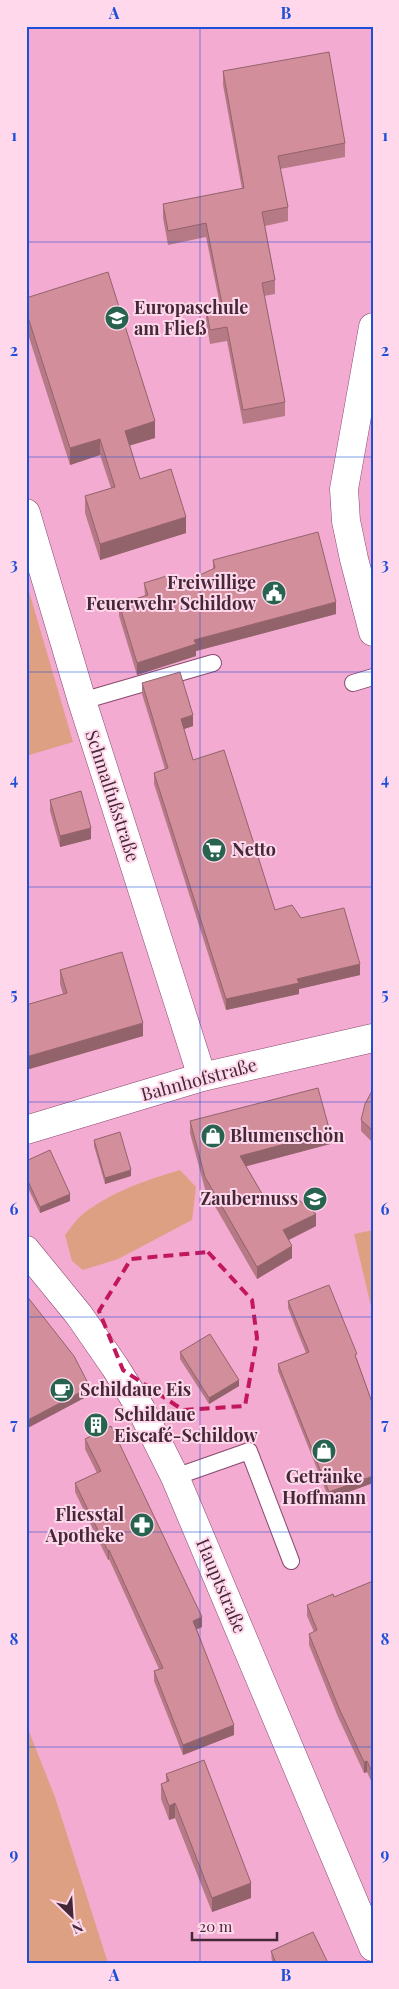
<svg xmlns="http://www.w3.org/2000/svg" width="399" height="1989" font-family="'Playfair Display',serif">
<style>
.green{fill:#dda083}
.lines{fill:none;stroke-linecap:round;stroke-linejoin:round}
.lane-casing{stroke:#89496d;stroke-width:18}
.street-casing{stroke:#89496d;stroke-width:29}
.secondary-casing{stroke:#89496d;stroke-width:29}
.primary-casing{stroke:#89496d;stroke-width:29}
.lane{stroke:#fff;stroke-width:16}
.street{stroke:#fff;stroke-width:28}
.secondary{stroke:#fff;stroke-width:28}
.primary{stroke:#fff;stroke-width:28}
.wall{fill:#b57a85}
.shaded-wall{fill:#93636c}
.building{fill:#d28e9b;stroke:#93636c}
.marked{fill:none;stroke:#c2185b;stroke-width:4;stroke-dasharray:10 6;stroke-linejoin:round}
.grid{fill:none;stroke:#1d4ed8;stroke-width:1;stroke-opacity:0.55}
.labels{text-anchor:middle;stroke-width:4;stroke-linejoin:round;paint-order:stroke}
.poi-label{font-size:18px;font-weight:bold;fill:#452838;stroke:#ffd8eb;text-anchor:start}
.street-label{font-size:18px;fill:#452838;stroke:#ffd8eb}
.neatline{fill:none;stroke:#1d4ed8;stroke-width:2}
.grid-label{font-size:16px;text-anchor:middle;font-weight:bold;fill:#1d4ed8}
</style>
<rect width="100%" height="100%" fill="#f4abd1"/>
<g class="green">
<path d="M 26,581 L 73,742 L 26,756 Z"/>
<path d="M 180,1170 L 196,1187 L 192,1220 L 118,1259 L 83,1270 L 72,1261 L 65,1235 C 71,1228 76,1219 83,1214 C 111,1192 146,1180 180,1170 Z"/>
<path d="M 373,1230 L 373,1315 L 354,1234 Z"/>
<path d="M 26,1724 L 55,1797 L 108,1963 L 26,1963 Z"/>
</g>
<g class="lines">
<defs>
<g id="lane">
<path d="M 353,683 L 373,677"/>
<path d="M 82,701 L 213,663"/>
<path d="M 175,1477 L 249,1451 L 291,1561"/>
</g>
<g id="street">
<path d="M 373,327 L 344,489 L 346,521 L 354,559 L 373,632"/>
<path d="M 26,513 L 82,701 L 202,1077"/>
</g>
<path id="secondary" d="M 26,1130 L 202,1077 L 373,1038"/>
<path id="primary" d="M 26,1250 L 79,1315 L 115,1367 L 141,1409 L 175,1477 L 373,1947"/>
</defs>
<use href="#lane" class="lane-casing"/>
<use href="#street" class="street-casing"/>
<use href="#secondary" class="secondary-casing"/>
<use href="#primary" class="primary-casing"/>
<use href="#lane" class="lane"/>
<use href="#street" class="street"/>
<use href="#secondary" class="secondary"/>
<use href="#primary" class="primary"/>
</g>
<g class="wall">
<path d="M 223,71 L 345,143 L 345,157 L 280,169 L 288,207 L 288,221 L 265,226 L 275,280 L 275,294 L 264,296 L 285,402 L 285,416 L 243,424 L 227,341 L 210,344 L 206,321 L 206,308 L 220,305 L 206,237 L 168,245 L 163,218 L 163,204 L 242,189 L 223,85 Z"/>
<path d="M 26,298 L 155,438 L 130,445 L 140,479 L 186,533 L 100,560 L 85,513 L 85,496 L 111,488 L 100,455 L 70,465 L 26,328 Z"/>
<path d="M 213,560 L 336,614 L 196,651 L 196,656 L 137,675 L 119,616 L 119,604 L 145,596 L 144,583 L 176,586 L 213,569 Z"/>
<path d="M 142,683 L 193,726 L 184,729 L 193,760 L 275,910 L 301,918 L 360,975 L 299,989 L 299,994 L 226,1010 L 154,784 L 154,773 L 165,769 L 142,694 Z"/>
<path d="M 50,800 L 91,839 L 60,847 L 50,811 Z"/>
<path d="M 60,970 L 143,1036 L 26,1070 L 26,1005 L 63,994 L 60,984 Z"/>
<path d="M 373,1091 L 373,1143 L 361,1131 L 361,1120 Z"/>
<path d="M 190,1121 L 330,1144 L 246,1166 L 268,1204 L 316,1226 L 288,1240 L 292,1258 L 257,1279 L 205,1189 L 190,1133 Z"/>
<path d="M 94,1140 L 131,1176 L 105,1184 L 94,1146 Z"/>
<path d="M 26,1161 L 70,1201 L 40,1213 L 26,1184 Z"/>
<path d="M 288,1301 L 357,1359 L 373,1405 L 373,1483 L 329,1499 L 278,1371 L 278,1364 L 306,1353 L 288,1308 Z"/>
<path d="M 180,1352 L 239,1386 L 209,1404 L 180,1359 Z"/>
<path d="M 85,1439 L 202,1627 L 197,1629 L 234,1735 L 183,1755 L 154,1681 L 154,1671 L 159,1669 L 109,1559 L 108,1560 L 75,1492 L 75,1483 L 97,1473 L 85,1449 Z"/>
<path d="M 373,1545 L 373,1561 L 371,1557 L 371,1546 Z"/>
<path d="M 373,1581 L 373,1785 L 367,1772 L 364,1773 L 338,1717 L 309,1645 L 309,1634 L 314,1632 L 307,1616 L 307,1605 L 334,1597 Z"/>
<path d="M 166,1774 L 251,1898 L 212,1912 L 175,1818 L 169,1820 L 161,1799 L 161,1784 L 166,1782 Z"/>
<path d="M 271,1951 L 328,1963 L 272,1963 Z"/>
</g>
<g class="shaded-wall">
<path d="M 155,421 L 155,438 L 125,447 L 125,431 Z"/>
<path d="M 100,439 L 100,455 L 70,465 L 70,448 Z"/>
<path d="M 186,517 L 186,533 L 100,560 L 100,544 Z"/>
<path d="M 336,602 L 336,614 L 196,651 L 196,656 L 137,675 L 137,663 L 194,640 Z"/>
<path d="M 193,715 L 193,726 L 181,730 L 181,719 Z"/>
<path d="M 91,828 L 91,839 L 60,847 L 60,836 Z"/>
<path d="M 360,964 L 360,975 L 299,989 L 299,994 L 226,1010 L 226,999 L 297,979 Z"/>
<path d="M 143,1023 L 143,1036 L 26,1070 L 26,1057 Z"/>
<path d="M 330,1132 L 330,1144 L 240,1168 L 240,1156 Z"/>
<path d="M 131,1170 L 131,1176 L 105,1184 L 105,1178 Z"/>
<path d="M 70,1194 L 70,1201 L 40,1213 L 40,1207 Z"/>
<path d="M 316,1214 L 316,1226 L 283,1243 L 283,1230 Z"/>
<path d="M 292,1246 L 292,1258 L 257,1279 L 257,1267 Z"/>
<path d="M 239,1380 L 239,1386 L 209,1404 L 209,1398 Z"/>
<path d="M 90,1387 L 90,1395 L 26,1429 L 26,1421 Z"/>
<path d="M 373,1476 L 373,1483 L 329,1499 L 329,1492 Z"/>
<path d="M 109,1550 L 109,1559 L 108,1560 L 108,1551 Z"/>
<path d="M 202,1617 L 202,1627 L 193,1631 L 193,1621 Z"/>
<path d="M 234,1725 L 234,1735 L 183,1755 L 183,1745 Z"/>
<path d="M 367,1761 L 367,1772 L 364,1773 L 364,1762 Z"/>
<path d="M 175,1803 L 175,1818 L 169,1820 L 169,1806 Z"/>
<path d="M 251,1883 L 251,1898 L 212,1912 L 212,1898 Z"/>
</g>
<g class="building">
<path d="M 329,52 L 345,143 L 278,156 L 288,207 L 262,212 L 275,280 L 262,283 L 285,402 L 243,410 L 227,327 L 210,330 L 206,308 L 222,304 L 206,223 L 168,231 L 163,204 L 244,188 L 223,71 Z"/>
<path d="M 108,272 L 155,421 L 125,431 L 140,479 L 171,469 L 186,517 L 100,544 L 85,496 L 115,487 L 100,439 L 70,448 L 26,311 L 26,298 Z"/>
<path d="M 318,532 L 336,602 L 194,640 L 196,644 L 137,663 L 119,604 L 148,595 L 144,583 L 173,574 L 176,586 L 215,568 L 213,560 Z"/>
<path d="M 180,672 L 193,715 L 181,719 L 193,760 L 224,750 L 275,910 L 292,905 L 301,918 L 344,908 L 360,964 L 297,979 L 299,983 L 226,999 L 154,773 L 168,768 L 142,683 Z"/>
<path d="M 81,791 L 91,828 L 60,836 L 50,800 Z"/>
<path d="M 122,952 L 143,1023 L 26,1057 L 26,1005 L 67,993 L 60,970 Z"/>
<path d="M 318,1088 L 330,1132 L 240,1156 L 268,1204 L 293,1199 L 300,1201 L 316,1214 L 283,1230 L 292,1246 L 257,1267 L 205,1177 L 190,1121 Z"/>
<path d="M 372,1091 L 373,1091 L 373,1131 L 361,1120 L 365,1104 Z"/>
<path d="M 120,1132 L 131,1170 L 105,1178 L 94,1140 Z"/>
<path d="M 50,1150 L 70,1194 L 40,1207 L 26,1177 L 26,1161 Z"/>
<path d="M 329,1285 L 357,1354 L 355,1355 L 373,1405 L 373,1476 L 329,1492 L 278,1364 L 309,1352 L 288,1301 Z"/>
<path d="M 26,1295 L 74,1356 L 90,1387 L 26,1421 Z"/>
<path d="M 210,1334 L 239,1380 L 209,1398 L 180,1352 Z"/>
<path d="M 111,1426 L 202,1617 L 193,1621 L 234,1725 L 183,1745 L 154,1671 L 163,1668 L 109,1550 L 108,1551 L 75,1483 L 101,1471 L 85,1439 Z"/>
<path d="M 373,1581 L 373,1774 L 367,1761 L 364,1762 L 338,1706 L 309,1634 L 317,1630 L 307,1605 L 333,1594 L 334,1597 Z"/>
<path d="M 204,1760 L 251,1883 L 212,1898 L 175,1803 L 169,1806 L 161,1784 L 169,1781 L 166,1774 Z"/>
<path d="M 313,1932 L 328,1963 L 276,1963 L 271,1951 Z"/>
</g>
<path class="marked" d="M 208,1252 L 252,1300 L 257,1338 L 245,1406 L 183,1410 L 123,1370 L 99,1311 L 131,1259 Z"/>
<path class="grid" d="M 200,26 L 200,1963M 26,242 L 373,242M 26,457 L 373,457M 26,672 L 373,672M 26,887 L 373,887M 26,1102 L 373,1102M 26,1317 L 373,1317M 26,1532 L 373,1532M 26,1747 L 373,1747"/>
<defs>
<symbol id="school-disc" viewBox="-11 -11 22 22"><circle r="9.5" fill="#27634e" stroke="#ffd8eb"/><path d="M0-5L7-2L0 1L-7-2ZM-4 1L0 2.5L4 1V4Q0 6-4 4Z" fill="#fff"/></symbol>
<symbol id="civic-disc" viewBox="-11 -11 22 22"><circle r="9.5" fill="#27634e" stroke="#ffd8eb"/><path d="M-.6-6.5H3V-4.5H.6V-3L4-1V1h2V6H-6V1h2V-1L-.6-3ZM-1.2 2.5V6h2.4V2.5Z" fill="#fff"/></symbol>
<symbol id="supermarket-disc" viewBox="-11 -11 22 22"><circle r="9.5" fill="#27634e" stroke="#ffd8eb"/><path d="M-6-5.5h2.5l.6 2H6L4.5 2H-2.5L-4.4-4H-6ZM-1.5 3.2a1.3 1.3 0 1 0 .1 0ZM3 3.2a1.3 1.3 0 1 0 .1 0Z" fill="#fff"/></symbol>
<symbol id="shop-disc" viewBox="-11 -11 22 22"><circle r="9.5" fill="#27634e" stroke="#ffd8eb"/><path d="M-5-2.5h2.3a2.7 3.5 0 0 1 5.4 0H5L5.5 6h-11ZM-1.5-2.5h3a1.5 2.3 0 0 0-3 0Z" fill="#fff"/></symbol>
<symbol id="cafe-disc" viewBox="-11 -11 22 22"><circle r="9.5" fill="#27634e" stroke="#ffd8eb"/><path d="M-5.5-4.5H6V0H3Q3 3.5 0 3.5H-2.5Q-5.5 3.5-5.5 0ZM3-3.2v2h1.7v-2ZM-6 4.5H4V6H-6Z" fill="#fff"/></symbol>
<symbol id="building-disc" viewBox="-11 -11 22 22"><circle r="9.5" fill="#27634e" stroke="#ffd8eb"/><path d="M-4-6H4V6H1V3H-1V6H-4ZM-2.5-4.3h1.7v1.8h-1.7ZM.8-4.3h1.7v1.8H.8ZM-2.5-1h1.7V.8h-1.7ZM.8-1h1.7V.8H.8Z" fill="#fff"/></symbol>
<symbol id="pharmacy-disc" viewBox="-11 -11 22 22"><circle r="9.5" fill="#27634e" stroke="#ffd8eb"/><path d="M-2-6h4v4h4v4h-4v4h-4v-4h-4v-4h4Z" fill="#fff"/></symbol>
</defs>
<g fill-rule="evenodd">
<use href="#school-disc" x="103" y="304" width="28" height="28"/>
<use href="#civic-disc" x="260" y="579" width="28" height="28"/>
<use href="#supermarket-disc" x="200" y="836" width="28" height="28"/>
<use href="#shop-disc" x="199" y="1122" width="28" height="28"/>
<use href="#school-disc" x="301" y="1185" width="28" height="28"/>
<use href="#cafe-disc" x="48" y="1376" width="28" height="28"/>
<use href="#building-disc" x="82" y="1411" width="28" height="28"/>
<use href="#shop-disc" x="310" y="1437" width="28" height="28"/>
<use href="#pharmacy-disc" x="128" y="1511" width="28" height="28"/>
</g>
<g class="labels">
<g class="poi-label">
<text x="134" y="314">Europaschule<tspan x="134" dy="21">am Fließ</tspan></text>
<text x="256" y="589" text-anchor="end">Freiwillige<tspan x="256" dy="21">Feuerwehr Schildow</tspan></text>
<text x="232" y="856">Netto</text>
<text x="230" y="1142">Blumenschön</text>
<text x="298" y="1205" text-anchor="end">Zaubernuss</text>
<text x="80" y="1396">Schildaue Eis</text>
<text x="114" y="1421">Schildaue<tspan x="114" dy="21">Eiscafé-Schildow</tspan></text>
<text x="324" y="1483" text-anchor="middle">Getränke<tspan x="324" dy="21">Hoffmann</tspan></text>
<text x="124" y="1521" text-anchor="end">Fliesstal<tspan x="124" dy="21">Apotheke</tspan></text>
</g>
<g class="street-label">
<text transform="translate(112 796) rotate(72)" y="6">Schmalfußstraße</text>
<text transform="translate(199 1080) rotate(-15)" y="6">Bahnhofstraße</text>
<text transform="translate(221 1586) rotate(67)" y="6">Hauptstraße</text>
</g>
</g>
<rect width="399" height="1989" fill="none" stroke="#ffd8eb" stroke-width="55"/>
<g transform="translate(72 1916) rotate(155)" stroke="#ffd8eb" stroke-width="4" paint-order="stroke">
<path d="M0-4L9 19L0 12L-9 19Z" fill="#452838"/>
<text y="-8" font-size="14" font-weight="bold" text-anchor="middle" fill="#452838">N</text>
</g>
<path d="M192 1932v8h85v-8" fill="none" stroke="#452838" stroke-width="2.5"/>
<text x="199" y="1932" font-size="15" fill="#452838" stroke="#ffd8eb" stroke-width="4" paint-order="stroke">20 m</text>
<rect x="28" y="28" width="344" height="1934" class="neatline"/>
<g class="grid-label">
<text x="114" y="19">A</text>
<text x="286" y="19">B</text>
<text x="14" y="141">1</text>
<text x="385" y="141">1</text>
<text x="14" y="356">2</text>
<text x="385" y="356">2</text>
<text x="14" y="570">3</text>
<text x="385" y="570">3</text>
<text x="14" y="785">4</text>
<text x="385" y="785">4</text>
<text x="14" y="1000">5</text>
<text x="385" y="1000">5</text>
<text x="14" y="1215">6</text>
<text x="385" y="1215">6</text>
<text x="14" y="1430">7</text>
<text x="385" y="1430">7</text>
<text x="14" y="1645">8</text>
<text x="385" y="1645">8</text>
<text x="14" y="1860">9</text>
<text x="385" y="1860">9</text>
<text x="114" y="1981">A</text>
<text x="286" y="1981">B</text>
</g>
</svg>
